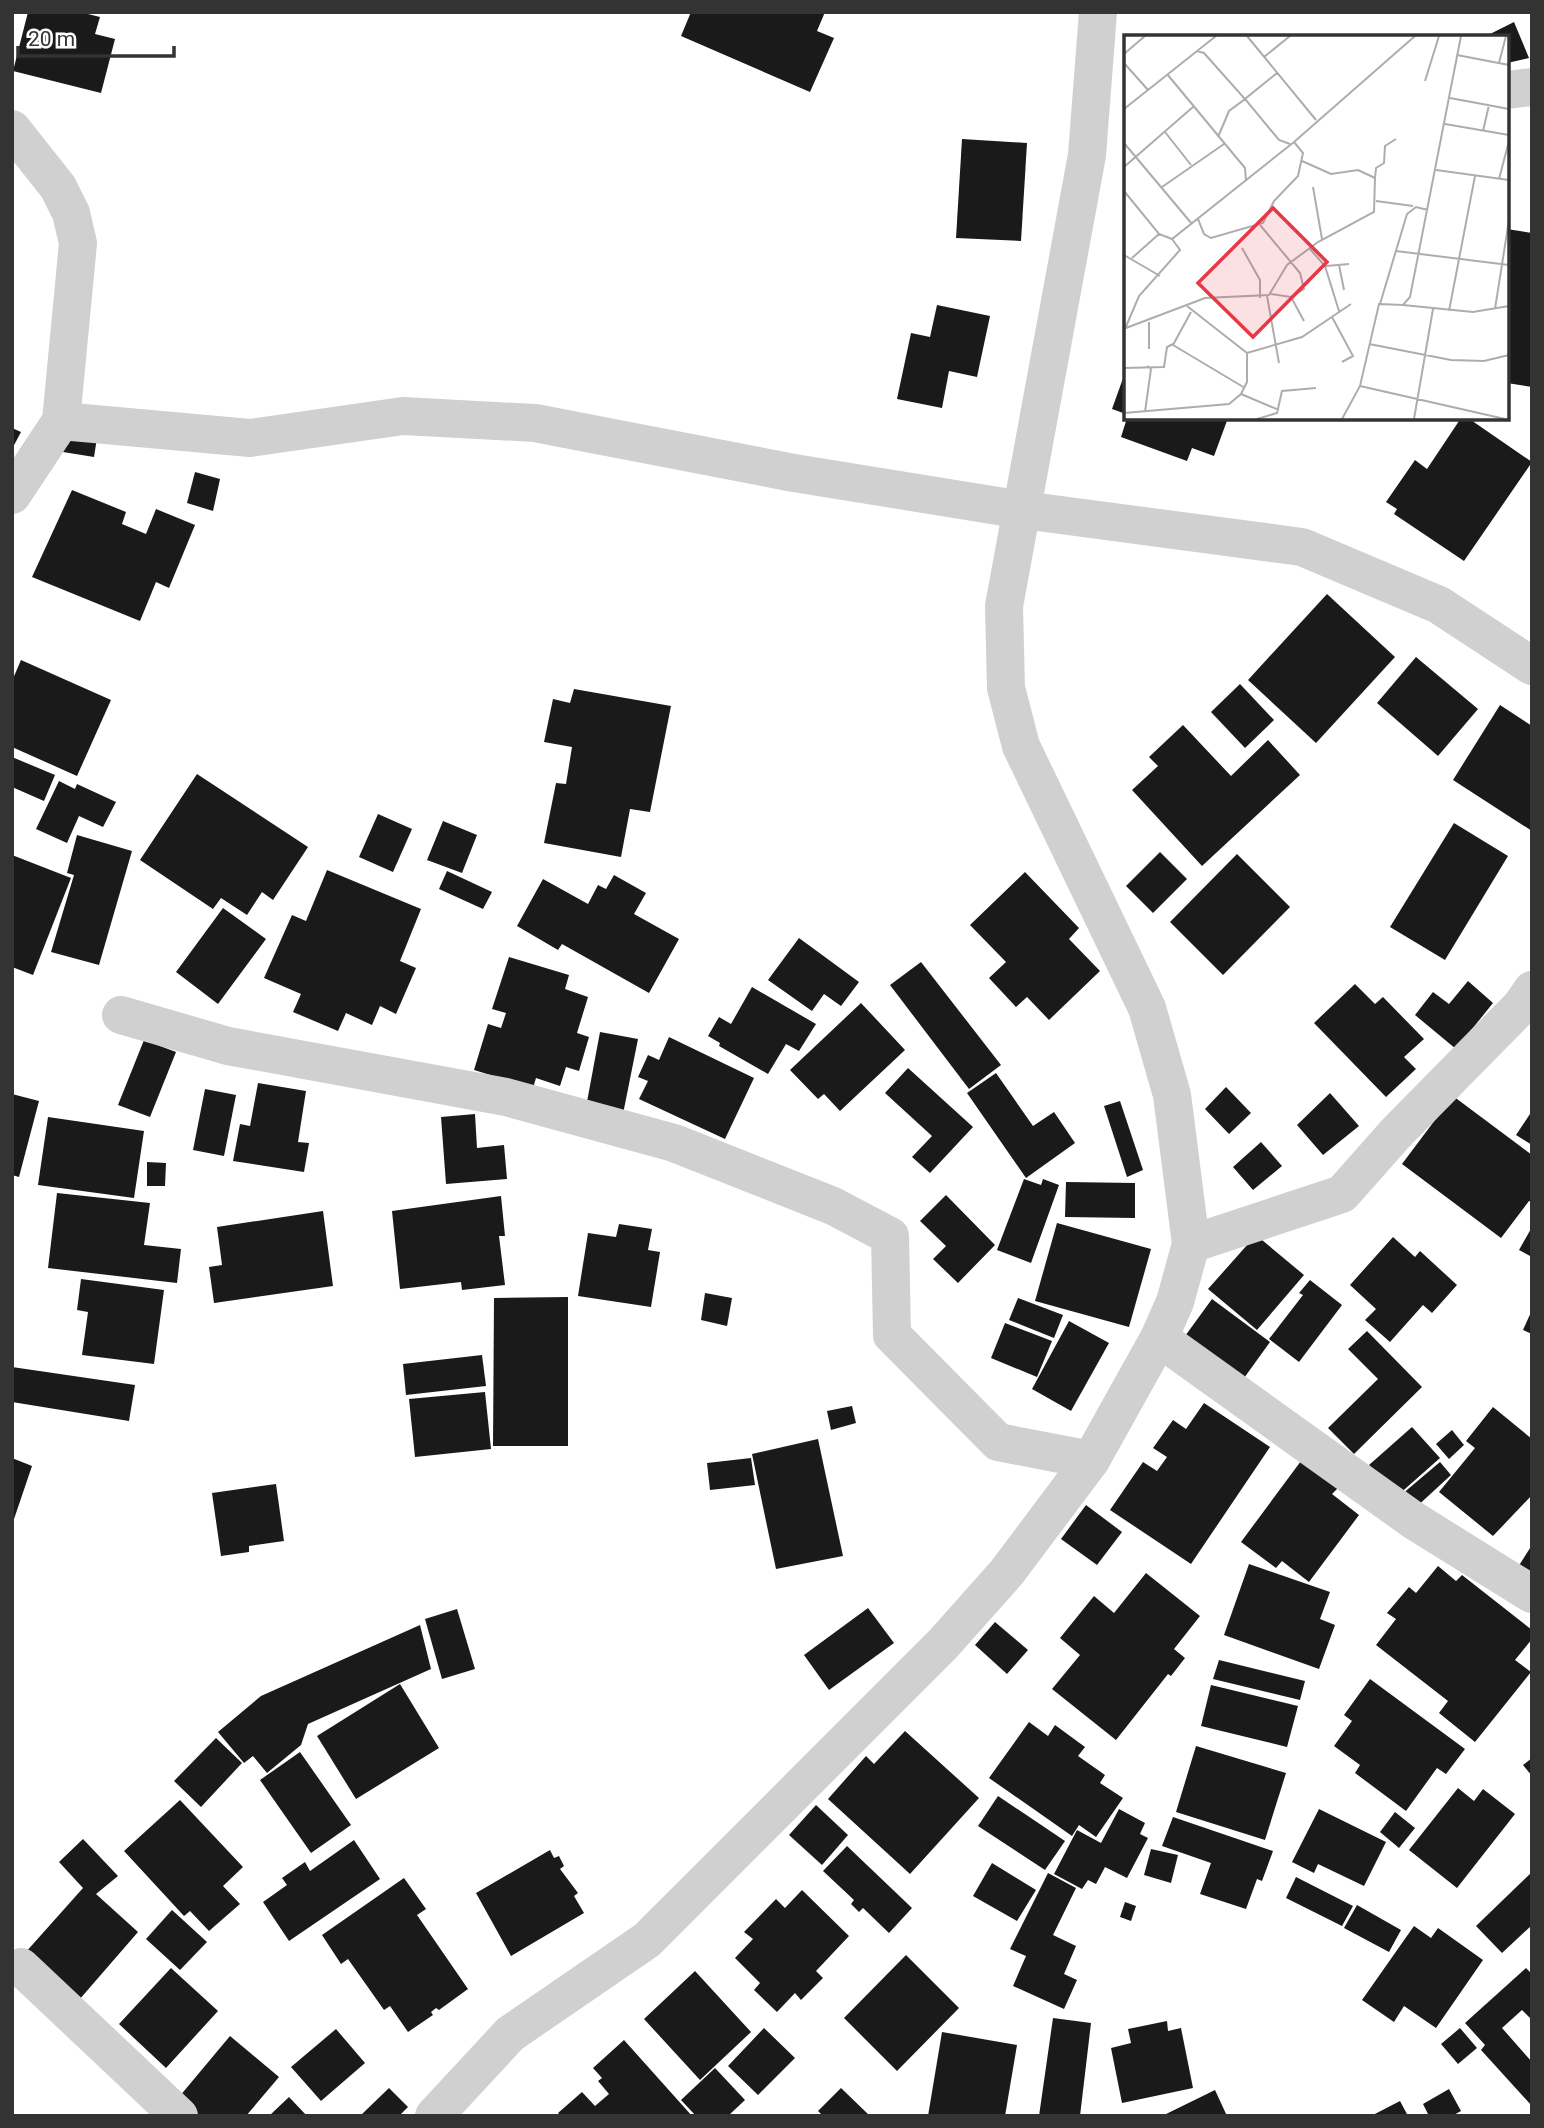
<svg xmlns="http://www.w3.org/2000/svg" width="1544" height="2128" font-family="Roboto,sans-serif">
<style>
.building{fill:#1a1a1a}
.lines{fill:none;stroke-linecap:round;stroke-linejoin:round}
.street{stroke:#d0d0d0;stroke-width:38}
.inset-road{fill:none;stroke:#adadad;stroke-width:2}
.view{fill:#e63946;fill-opacity:0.15;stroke:#e63946;stroke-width:3.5}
.inset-edge{fill:none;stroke:#333;stroke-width:3.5}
</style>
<rect width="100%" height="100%" fill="#fff"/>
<g class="building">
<path d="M 28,12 L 80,12 L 100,17 L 95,34 L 115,39 L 101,93 L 13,71 Z"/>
<path d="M 691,12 L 825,12 L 817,31 L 834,38 L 810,92 L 681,36 Z"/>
<path d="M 1514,22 L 1529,58 L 1507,63 L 1507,37 L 1484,37 Z"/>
<path d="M 962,139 L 1027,143 L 1021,241 L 956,238 Z"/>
<path d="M 1507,229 L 1532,233 L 1532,387 L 1507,383 Z"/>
<path d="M 937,305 L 990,316 L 977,377 L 949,371 L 942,408 L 897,399 L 911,333 L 930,337 Z"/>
<path d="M 1126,370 L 1126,414 L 1112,409 Z"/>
<path d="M 1127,418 L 1228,418 L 1214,456 L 1192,448 L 1187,461 L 1121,437 Z"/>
<path d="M 1461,418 L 1468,418 L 1532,462 L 1464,561 L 1394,514 L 1397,509 L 1386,502 L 1415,460 L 1427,469 Z"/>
<path d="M 12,428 L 21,432 L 12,449 Z"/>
<path d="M 66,434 L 97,438 L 94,457 L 63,452 Z"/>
<path d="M 195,472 L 220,479 L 213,511 L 187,503 Z"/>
<path d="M 72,490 L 126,512 L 122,524 L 146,534 L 156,509 L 195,525 L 169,588 L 156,582 L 140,621 L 32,577 Z"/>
<path d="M 1327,594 L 1395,657 L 1316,743 L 1248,680 Z"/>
<path d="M 1416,657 L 1478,709 L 1438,756 L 1377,703 Z"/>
<path d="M 21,660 L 111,700 L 77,776 L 12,747 L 12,681 Z"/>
<path d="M 1240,684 L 1274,720 L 1245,748 L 1211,712 Z"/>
<path d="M 574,689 L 671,706 L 650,812 L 630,809 L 621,857 L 544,843 L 556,783 L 566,784 L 572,747 L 544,742 L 553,699 L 570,703 Z"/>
<path d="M 1500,705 L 1532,726 L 1532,831 L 1453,780 Z"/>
<path d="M 1183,725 L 1231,776 L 1268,740 L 1300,775 L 1202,866 L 1132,790 L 1158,766 L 1149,757 Z"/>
<path d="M 12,757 L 55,775 L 44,801 L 12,787 Z"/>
<path d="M 197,774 L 308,847 L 273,900 L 262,892 L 247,915 L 221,898 L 213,909 L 140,860 Z"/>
<path d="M 59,781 L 75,789 L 77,784 L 116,802 L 103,827 L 79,816 L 67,843 L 36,829 Z"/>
<path d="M 378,814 L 412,829 L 393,872 L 359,857 Z"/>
<path d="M 443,821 L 477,835 L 462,873 L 427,860 Z"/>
<path d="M 1454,823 L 1508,856 L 1445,960 L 1390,927 Z"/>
<path d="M 77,835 L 132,851 L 99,965 L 51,952 L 74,875 L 67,873 Z"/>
<path d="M 1160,852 L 1187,879 L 1153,913 L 1126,886 Z"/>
<path d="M 1237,854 L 1290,907 L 1223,975 L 1170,922 Z"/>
<path d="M 12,855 L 71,878 L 33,975 L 12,967 Z"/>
<path d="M 327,870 L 421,909 L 400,961 L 416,968 L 396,1014 L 380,1006 L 372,1025 L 346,1013 L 338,1031 L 293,1012 L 301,994 L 264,978 L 292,915 L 306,921 Z"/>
<path d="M 447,871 L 492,892 L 483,909 L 439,889 Z"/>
<path d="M 1025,872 L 1079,928 L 1069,939 L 1100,971 L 1049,1020 L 1027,997 L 1016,1007 L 989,978 L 1006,962 L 970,925 Z"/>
<path d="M 614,875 L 646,893 L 634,914 L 679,939 L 649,993 L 562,944 L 558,950 L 517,926 L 543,879 L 588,904 L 598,885 L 606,889 Z"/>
<path d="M 223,908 L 266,939 L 218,1004 L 176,972 Z"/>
<path d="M 799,938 L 859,982 L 841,1006 L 824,994 L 812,1011 L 768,980 Z"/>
<path d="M 509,957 L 569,975 L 565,989 L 588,997 L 577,1033 L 589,1037 L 579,1071 L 566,1067 L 560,1086 L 536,1078 L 533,1088 L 474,1070 L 488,1024 L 501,1028 L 506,1013 L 492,1009 Z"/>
<path d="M 921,962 L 1001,1065 L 969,1089 L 890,985 Z"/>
<path d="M 1468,981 L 1493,1003 L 1456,1049 L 1415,1015 L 1433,992 L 1449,1004 Z"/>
<path d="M 1355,984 L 1375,1004 L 1383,997 L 1424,1039 L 1404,1057 L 1416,1069 L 1386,1097 L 1314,1023 Z"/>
<path d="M 752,987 L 816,1024 L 799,1051 L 786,1044 L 768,1074 L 719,1046 L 720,1043 L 708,1036 L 719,1017 L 731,1024 Z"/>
<path d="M 861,1003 L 905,1050 L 840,1111 L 824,1094 L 818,1099 L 790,1070 Z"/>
<path d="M 600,1032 L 638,1039 L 623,1114 L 586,1107 Z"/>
<path d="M 669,1037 L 754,1078 L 725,1139 L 639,1099 L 648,1081 L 638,1077 L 648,1055 L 659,1060 Z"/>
<path d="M 144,1040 L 176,1052 L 150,1117 L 118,1105 Z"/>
<path d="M 908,1068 L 973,1127 L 930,1173 L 912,1157 L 932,1136 L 885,1093 Z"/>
<path d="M 996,1073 L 1033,1126 L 1054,1112 L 1075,1143 L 1026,1178 L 967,1093 Z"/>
<path d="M 258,1083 L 306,1091 L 298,1142 L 309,1143 L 304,1172 L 233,1161 L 240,1124 L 250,1126 Z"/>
<path d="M 1226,1087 L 1251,1113 L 1229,1134 L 1205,1109 Z"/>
<path d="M 205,1089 L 236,1095 L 224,1156 L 193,1150 Z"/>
<path d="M 1330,1093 L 1359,1126 L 1323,1155 L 1297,1125 Z"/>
<path d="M 12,1094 L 39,1101 L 19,1177 L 12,1175 Z"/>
<path d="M 1453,1096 L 1532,1155 L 1532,1202 L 1529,1201 L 1501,1238 L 1402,1164 Z"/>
<path d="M 1120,1101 L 1143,1170 L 1127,1177 L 1104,1106 Z"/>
<path d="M 1532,1111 L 1532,1145 L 1516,1135 Z"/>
<path d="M 475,1114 L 477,1148 L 504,1145 L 507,1179 L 446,1184 L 441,1117 Z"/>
<path d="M 48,1117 L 144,1131 L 134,1198 L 38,1185 Z"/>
<path d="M 1261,1142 L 1282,1166 L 1253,1190 L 1233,1167 Z"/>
<path d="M 147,1162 L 166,1163 L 165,1186 L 147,1186 Z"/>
<path d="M 1024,1179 L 1041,1185 L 1043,1179 L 1059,1185 L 1031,1263 L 997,1250 Z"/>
<path d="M 1066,1182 L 1135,1183 L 1135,1218 L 1065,1217 Z"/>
<path d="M 57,1193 L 150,1203 L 144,1245 L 181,1249 L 177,1283 L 48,1268 Z"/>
<path d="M 946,1195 L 995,1245 L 958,1283 L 933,1259 L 946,1246 L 920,1221 Z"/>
<path d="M 501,1196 L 505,1236 L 499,1236 L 505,1285 L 462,1290 L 461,1282 L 400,1289 L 392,1211 Z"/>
<path d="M 323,1211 L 333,1286 L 214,1303 L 209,1267 L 222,1265 L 217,1227 Z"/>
<path d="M 1057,1223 L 1151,1249 L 1129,1327 L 1035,1301 Z"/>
<path d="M 619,1224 L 652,1229 L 648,1250 L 660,1252 L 651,1307 L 578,1296 L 588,1233 L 616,1237 Z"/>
<path d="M 1532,1227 L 1532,1257 L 1519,1250 Z"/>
<path d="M 1256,1235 L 1304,1275 L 1257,1330 L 1208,1289 Z"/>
<path d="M 1393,1237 L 1415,1257 L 1420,1251 L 1457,1285 L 1432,1313 L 1423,1305 L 1390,1342 L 1365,1320 L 1376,1309 L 1350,1285 Z"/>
<path d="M 81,1279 L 164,1290 L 154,1364 L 82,1355 L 88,1312 L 77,1310 Z"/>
<path d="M 1310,1280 L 1342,1305 L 1299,1362 L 1269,1339 L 1303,1295 L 1299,1293 Z"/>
<path d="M 705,1293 L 732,1298 L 727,1326 L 701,1320 Z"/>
<path d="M 568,1297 L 568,1446 L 493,1446 L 494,1298 Z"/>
<path d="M 1018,1298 L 1063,1315 L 1054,1338 L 1009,1320 Z"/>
<path d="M 1212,1299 L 1270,1342 L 1239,1385 L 1180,1343 Z"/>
<path d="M 1532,1310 L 1532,1334 L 1523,1330 Z"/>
<path d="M 1069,1321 L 1109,1343 L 1071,1411 L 1032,1389 Z"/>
<path d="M 1005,1323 L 1052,1341 L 1037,1377 L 991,1358 Z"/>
<path d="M 1367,1331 L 1422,1387 L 1354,1454 L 1328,1428 L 1378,1379 L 1348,1349 Z"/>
<path d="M 482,1355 L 486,1386 L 406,1395 L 403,1364 Z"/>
<path d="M 12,1367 L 135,1385 L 129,1421 L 12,1402 Z"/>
<path d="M 485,1392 L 491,1449 L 415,1457 L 409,1399 Z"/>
<path d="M 1204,1403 L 1270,1447 L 1191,1564 L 1110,1510 L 1143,1462 L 1157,1471 L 1167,1457 L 1153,1448 L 1173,1420 L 1186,1429 Z"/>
<path d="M 852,1406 L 856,1423 L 831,1430 L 827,1411 Z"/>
<path d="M 1493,1407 L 1532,1439 L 1532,1495 L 1493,1536 L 1439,1492 L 1475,1448 L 1466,1441 Z"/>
<path d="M 1412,1427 L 1440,1458 L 1397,1496 L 1369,1465 Z"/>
<path d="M 1452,1430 L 1464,1445 L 1449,1459 L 1436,1444 Z"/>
<path d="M 818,1439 L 843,1556 L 776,1569 L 752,1454 Z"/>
<path d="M 12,1458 L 32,1466 L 13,1522 L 12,1522 Z"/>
<path d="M 751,1458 L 755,1485 L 710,1490 L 707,1463 Z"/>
<path d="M 1301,1461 L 1338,1488 L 1332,1494 L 1359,1515 L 1309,1582 L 1282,1561 L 1276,1568 L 1241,1542 Z"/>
<path d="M 1440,1462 L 1451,1475 L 1413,1510 L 1401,1495 Z"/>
<path d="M 276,1484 L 284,1541 L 249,1546 L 249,1552 L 221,1556 L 212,1493 Z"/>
<path d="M 1086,1505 L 1122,1532 L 1097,1565 L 1061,1539 Z"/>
<path d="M 1532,1545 L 1532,1575 L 1518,1567 Z"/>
<path d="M 1249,1564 L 1330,1592 L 1320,1619 L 1335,1625 L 1319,1669 L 1224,1635 Z"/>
<path d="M 1438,1566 L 1456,1581 L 1462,1575 L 1532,1630 L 1532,1639 L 1515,1660 L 1531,1672 L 1475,1742 L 1439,1713 L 1448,1701 L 1376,1645 L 1396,1619 L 1387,1613 L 1409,1587 L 1416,1593 Z"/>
<path d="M 1146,1573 L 1200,1616 L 1174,1649 L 1185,1658 L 1171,1676 L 1168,1674 L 1116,1740 L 1052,1689 L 1080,1655 L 1060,1638 L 1094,1596 L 1114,1613 Z"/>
<path d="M 868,1608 L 894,1643 L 829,1690 L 804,1655 Z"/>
<path d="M 457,1609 L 475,1669 L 442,1679 L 425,1619 Z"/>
<path d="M 995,1622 L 1028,1650 L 1007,1674 L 975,1645 Z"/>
<path d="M 420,1625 L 431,1669 L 308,1724 L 301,1745 L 267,1773 L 253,1756 L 244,1763 L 218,1732 L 261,1696 Z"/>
<path d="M 1219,1660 L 1305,1681 L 1300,1700 L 1213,1679 Z"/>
<path d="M 1370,1679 L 1465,1749 L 1446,1774 L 1437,1768 L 1406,1811 L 1355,1773 L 1360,1765 L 1334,1746 L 1352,1721 L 1344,1715 Z"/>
<path d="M 400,1684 L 439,1748 L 356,1799 L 317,1736 Z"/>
<path d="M 1211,1685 L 1298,1706 L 1287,1747 L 1201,1726 Z"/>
<path d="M 1029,1722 L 1048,1736 L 1055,1725 L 1085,1747 L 1078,1756 L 1105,1775 L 1100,1783 L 1123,1798 L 1096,1837 L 1079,1825 L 1072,1836 L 989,1778 Z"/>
<path d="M 905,1731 L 979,1798 L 910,1874 L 828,1799 L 866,1756 L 874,1764 Z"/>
<path d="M 216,1738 L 242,1763 L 201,1807 L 174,1781 Z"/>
<path d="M 1196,1746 L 1286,1773 L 1265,1840 L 1176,1812 Z"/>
<path d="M 300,1752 L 351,1825 L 311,1853 L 260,1780 Z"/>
<path d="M 1532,1758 L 1532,1776 L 1523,1765 Z"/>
<path d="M 1458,1788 L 1474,1801 L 1483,1789 L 1515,1814 L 1457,1888 L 1409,1850 Z"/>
<path d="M 998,1796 L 1065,1841 L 1045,1870 L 978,1826 Z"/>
<path d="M 180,1800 L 243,1867 L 223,1886 L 240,1904 L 209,1931 L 190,1911 L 184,1916 L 124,1851 Z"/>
<path d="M 816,1805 L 848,1835 L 822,1865 L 789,1835 Z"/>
<path d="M 1119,1809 L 1145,1823 L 1140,1834 L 1148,1838 L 1127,1878 L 1105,1867 L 1096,1884 L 1088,1880 L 1082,1889 L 1054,1874 L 1077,1830 L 1101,1843 Z"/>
<path d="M 1319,1809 L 1386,1842 L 1364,1886 L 1318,1864 L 1314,1873 L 1292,1862 Z"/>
<path d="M 1395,1812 L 1415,1828 L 1399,1848 L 1380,1832 Z"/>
<path d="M 1173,1817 L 1273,1851 L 1262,1881 L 1257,1879 L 1246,1909 L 1200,1894 L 1211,1863 L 1162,1846 Z"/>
<path d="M 83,1839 L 118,1876 L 96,1894 L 138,1932 L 79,2000 L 25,1953 L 83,1888 L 59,1862 Z"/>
<path d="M 354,1840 L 380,1879 L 289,1941 L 263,1902 L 287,1885 L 282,1878 L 305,1862 L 310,1871 Z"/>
<path d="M 847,1846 L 912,1908 L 889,1933 L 863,1908 L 859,1912 L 851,1904 L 854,1900 L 823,1871 Z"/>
<path d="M 1151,1849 L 1178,1855 L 1171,1883 L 1144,1875 Z"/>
<path d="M 550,1850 L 554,1858 L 559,1856 L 564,1866 L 560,1869 L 578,1893 L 574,1896 L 584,1913 L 511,1956 L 476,1893 Z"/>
<path d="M 992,1863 L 1036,1890 L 1017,1921 L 973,1896 Z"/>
<path d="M 1532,1872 L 1532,1925 L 1502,1953 L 1476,1926 Z"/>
<path d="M 1048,1873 L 1076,1888 L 1053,1935 L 1076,1946 L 1064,1974 L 1077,1980 L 1064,2009 L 1013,1986 L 1026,1956 L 1010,1949 Z"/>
<path d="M 1296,1877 L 1353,1906 L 1342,1926 L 1286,1898 Z"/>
<path d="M 404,1878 L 426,1909 L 417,1915 L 468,1989 L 439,2010 L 436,2008 L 431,2012 L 433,2015 L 408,2032 L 390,2006 L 384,2010 L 348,1959 L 341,1964 L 322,1935 Z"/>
<path d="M 802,1890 L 849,1936 L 816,1971 L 823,1978 L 801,2000 L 795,1993 L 777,2012 L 754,1990 L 760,1983 L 735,1958 L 753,1939 L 744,1932 L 776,1899 L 785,1908 Z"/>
<path d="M 1125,1902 L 1136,1906 L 1131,1921 L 1120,1917 Z"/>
<path d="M 1357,1905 L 1401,1930 L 1389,1952 L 1344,1928 Z"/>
<path d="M 172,1910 L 207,1942 L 180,1970 L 146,1939 Z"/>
<path d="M 1414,1926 L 1431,1938 L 1438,1928 L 1483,1960 L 1436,2028 L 1404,2006 L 1394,2022 L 1362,2000 Z"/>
<path d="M 906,1955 L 959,2008 L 897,2071 L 844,2018 Z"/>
<path d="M 171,1968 L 218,2011 L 166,2068 L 119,2024 Z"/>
<path d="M 1526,1968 L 1532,1974 L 1532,2020 L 1522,2010 L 1502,2028 L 1532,2062 L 1532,2106 L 1481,2050 L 1485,2045 L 1465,2023 Z"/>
<path d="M 695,1971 L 751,2032 L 700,2080 L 644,2019 Z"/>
<path d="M 1053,2018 L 1091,2023 L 1080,2116 L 1039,2116 Z"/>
<path d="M 1167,2021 L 1168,2031 L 1181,2028 L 1193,2088 L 1122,2103 L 1111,2048 L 1131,2043 L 1128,2029 Z"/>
<path d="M 764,2028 L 795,2058 L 758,2095 L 728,2066 Z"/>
<path d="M 1460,2028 L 1477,2048 L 1458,2064 L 1441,2044 Z"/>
<path d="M 336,2029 L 365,2063 L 321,2101 L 291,2067 Z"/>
<path d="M 942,2032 L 1017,2045 L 1005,2116 L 928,2116 Z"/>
<path d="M 230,2036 L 279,2077 L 246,2116 L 190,2116 L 174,2103 Z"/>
<path d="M 624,2040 L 692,2116 L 561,2116 L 558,2113 L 582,2092 L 595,2106 L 609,2094 L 598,2081 L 602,2078 L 593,2068 Z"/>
<path d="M 715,2068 L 745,2100 L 728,2116 L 696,2116 L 681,2100 Z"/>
<path d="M 389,2088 L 408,2107 L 399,2116 L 360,2116 Z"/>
<path d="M 841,2088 L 870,2116 L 823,2116 L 818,2111 Z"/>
<path d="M 1449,2089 L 1461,2111 L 1452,2116 L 1429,2116 L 1423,2104 Z"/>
<path d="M 1215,2090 L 1227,2116 L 1162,2116 Z"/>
<path d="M 289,2097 L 307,2116 L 269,2116 Z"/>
<path d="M 1400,2101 L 1408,2116 L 1371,2116 Z"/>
</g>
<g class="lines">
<g class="street">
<path d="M 1507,90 L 1532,87"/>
<path d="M 12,129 L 58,187 L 71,213 L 78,243 L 61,421 L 12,495"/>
<path d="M 61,421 L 250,438 L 403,416 L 535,423 L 794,473 L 1023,510 L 1302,547 L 1439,605 L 1532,666"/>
<path d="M 121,1015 L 228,1046 L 506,1097 L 674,1143 L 833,1206 L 890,1236 L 892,1335 L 998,1442 L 1091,1460"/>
<path d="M 1191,1244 L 1342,1194 L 1396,1133 L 1521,1006 L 1532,990"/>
<path d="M 1159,1338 L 1413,1520 L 1532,1594"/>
<path d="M 21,1967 L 179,2116"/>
<path d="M 434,2116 L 510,2034 L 647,1940 L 943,1644 L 1007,1572 L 1091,1460 L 1159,1338 L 1175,1302 L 1191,1244 L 1172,1095 L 1147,1008 L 1021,746 L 1006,688 L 1004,606 L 1087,155 L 1098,12"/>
</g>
</g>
<g transform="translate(1124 35)">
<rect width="385" height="385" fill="#fff"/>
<path class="inset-road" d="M 123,1 L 192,85M 73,16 L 80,18 L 121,64 L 105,76 L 94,102M 0,19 L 21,1M 333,20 L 385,30M 140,22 L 166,1M 0,28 L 24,55M 375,28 L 382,1M 153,38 L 121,64 L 155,105 L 166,109M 43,39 L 121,133 L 122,146M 301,46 L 315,1M 326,63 L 385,74M 0,74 L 92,1M 321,89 L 385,100M 359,96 L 365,70M 41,97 L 67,130M 0,108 L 68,189M 0,132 L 69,72M 312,135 L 385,145M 251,143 L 252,133 L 260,128 L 261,111 L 272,104M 375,144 L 385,106M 38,152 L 100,109M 189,152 L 198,204M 0,156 L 35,199 L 48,204 L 170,107 L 291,1M 252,166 L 289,171M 74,184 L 80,199 L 87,203 L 139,188 L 150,166 L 174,141 L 179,118 L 170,107M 136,190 L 176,238 L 180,254 L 167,262 L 147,259M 118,213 L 136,245 L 136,263M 186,214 L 201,231 L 215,276M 272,216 L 385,230M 0,220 L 36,241M 8,223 L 35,199M 215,230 L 220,255M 202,231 L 225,229M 143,261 L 155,328M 167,262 L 180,286M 256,269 L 283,179 L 292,172 L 304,175M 279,270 L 349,277 L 385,271M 371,274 L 385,185M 325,276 L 351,141M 67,277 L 49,310 L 121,353M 208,282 L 229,321 L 218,327M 25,287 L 25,314M 2,293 L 81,263 L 145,260 L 163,230 L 194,207 L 250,177 L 251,143 L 234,135 L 207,139 L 178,126M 1,294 L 15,261 L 56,215 L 48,204M 245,309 L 327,325 L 360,326 L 385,320M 123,318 L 178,302 L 227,269M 0,333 L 40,332 L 43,312 L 49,309M 236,351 L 381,384M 117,359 L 155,375M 21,377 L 27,334 L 23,331M 0,378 L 105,369 L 117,359 L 123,347 L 123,318 L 63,271M 133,384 L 153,378 L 158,356 L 192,353M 218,384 L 236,351 L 255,269 L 279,270 L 286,262 L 337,1M 290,384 L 309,274"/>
<path class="view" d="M 149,173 L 203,227 L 129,302 L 74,248 Z"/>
<rect width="385" height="385" class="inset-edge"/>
</g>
<rect width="1544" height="2128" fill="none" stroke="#333333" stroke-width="28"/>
<path d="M18 46v10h156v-10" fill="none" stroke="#333333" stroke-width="3.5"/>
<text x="28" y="46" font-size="21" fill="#333333" stroke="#ffffff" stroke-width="5" paint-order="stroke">20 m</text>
</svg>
